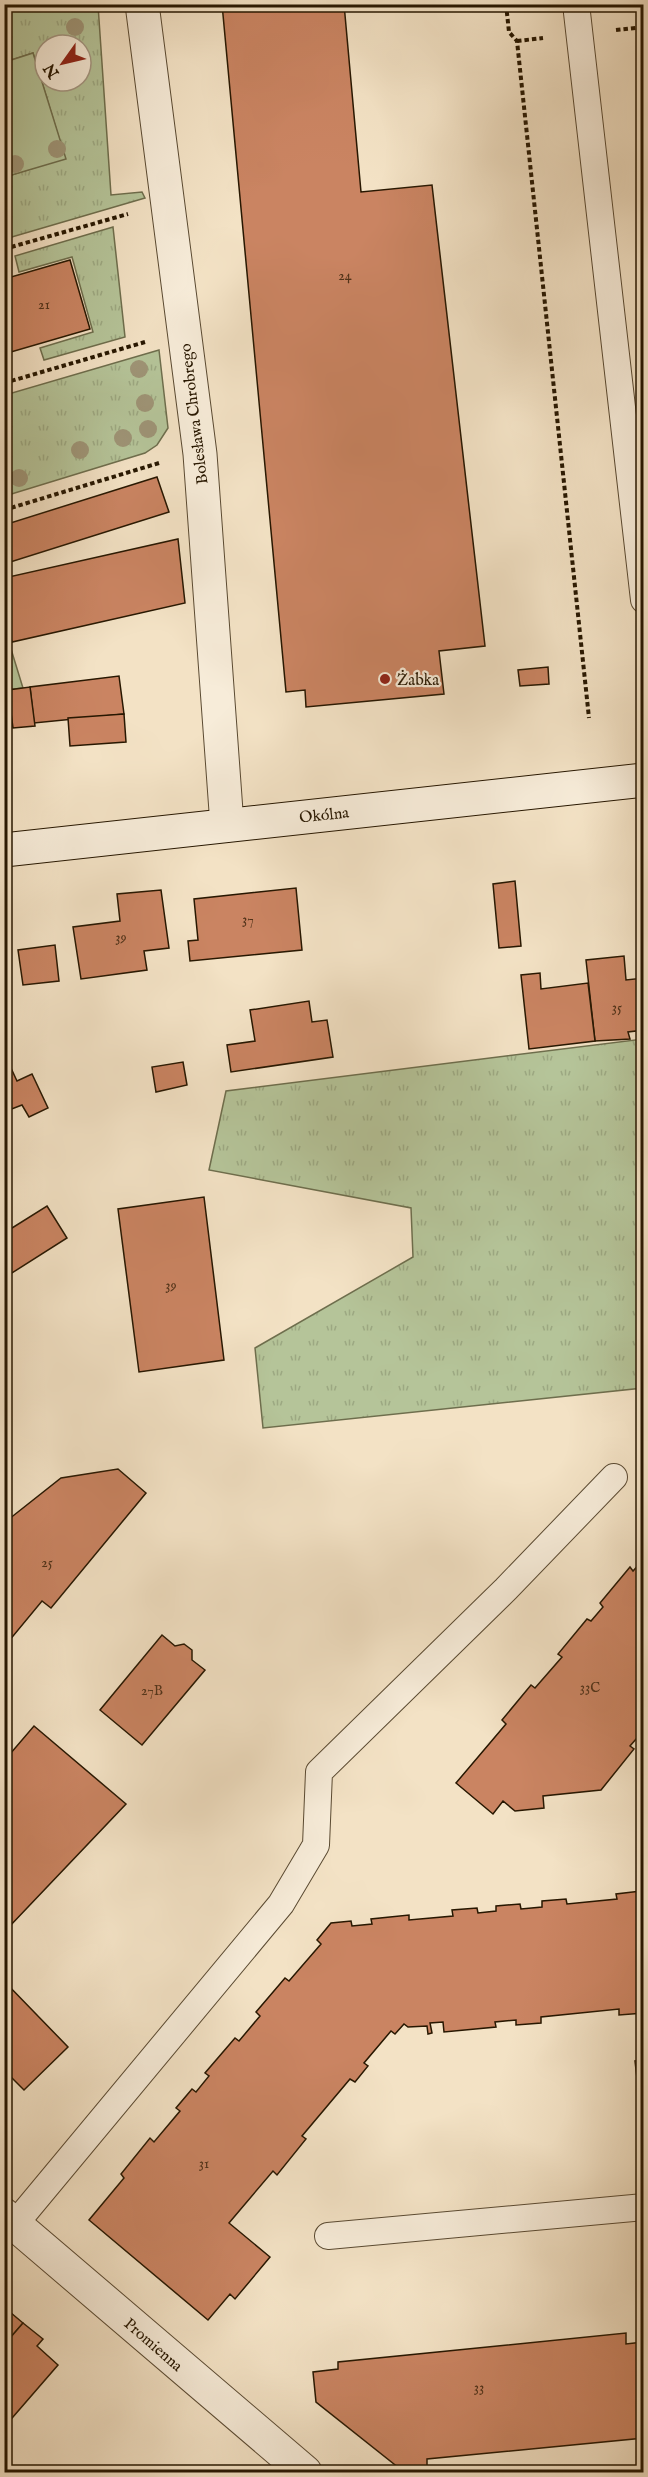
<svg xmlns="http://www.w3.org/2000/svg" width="648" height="2477" font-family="'IM FELL English',serif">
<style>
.grass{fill:url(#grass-tufts);stroke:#6e6e4d;stroke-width:1.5;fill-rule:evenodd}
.green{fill:#b5c499;stroke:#6e6e4d;stroke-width:1.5}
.building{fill:#ca8462;stroke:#271701;stroke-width:1.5}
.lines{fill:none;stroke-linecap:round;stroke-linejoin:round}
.lane-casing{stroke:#5a4a32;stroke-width:28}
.street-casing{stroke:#5a4a32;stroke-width:35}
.secondary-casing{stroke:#271701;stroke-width:35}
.path{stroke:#271701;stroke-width:4;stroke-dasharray:4.5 3;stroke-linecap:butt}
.lane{stroke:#f7ecd9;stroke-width:26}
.street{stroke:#f7ecd9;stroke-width:33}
.secondary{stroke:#f7ecd9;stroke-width:33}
.tree{fill:#9e9476}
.poi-dot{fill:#8f2418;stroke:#f7ecd9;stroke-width:2}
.labels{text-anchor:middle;stroke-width:4.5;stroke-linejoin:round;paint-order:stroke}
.number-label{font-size:14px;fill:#503219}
.street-label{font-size:16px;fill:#271701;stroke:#f7ecd9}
.poi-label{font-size:16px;fill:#271701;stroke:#f7ecd9;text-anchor:start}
</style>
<defs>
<pattern id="grass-tufts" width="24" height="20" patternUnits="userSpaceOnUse" patternTransform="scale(1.5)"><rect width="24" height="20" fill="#b5c499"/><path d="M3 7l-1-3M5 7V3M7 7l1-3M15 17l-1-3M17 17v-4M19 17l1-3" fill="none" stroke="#9ca882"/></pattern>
</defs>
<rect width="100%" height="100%" fill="#f3e2c5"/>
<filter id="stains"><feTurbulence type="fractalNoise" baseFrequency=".00333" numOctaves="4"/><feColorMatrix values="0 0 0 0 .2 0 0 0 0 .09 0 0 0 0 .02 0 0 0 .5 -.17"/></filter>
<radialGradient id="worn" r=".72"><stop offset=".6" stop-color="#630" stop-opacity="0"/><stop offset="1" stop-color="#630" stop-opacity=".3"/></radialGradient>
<g class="grass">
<path d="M 5,5 L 98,5 L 111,195 L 142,192 L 145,198 L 5,239 L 5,177 L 65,158 L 33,53 L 5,62 ZM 45,45 L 81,45 L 81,81 L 45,81 Z"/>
<path d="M 113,227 L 125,337 L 44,360 L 40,348 L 93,332 L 72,257 L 19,272 L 15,256 Z"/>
<path d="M 159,350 L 168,428 L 157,445 L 145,453 L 5,496 L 5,395 Z"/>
<path d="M 11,649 L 23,688 L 5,690 L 5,651 Z"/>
<path d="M 643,1039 L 643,1388 L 263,1428 L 255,1348 L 413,1257 L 411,1208 L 209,1170 L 226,1091 Z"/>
</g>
<path class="green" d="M 33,53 L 66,159 L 5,177 L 5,62 Z"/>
<g class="building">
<path d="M 222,4 L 344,4 L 361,192 L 432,185 L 485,646 L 439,651 L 444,694 L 306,707 L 305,690 L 286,692 Z"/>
<path d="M 70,260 L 90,329 L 4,354 L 4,279 Z"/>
<path d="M 157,477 L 169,512 L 4,564 L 4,525 Z"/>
<path d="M 178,539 L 185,603 L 12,642 L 4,614 L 4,578 Z"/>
<path d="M 548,667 L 549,684 L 520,686 L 518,670 Z"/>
<path d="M 119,676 L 124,714 L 34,723 L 30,687 Z"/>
<path d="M 30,687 L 35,726 L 13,728 L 8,690 Z"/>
<path d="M 124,714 L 126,742 L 70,746 L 68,718 Z"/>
<path d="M 515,881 L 521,946 L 499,948 L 493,884 Z"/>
<path d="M 296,888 L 302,950 L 190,961 L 188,941 L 198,940 L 194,899 Z"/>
<path d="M 161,890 L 169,948 L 144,951 L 147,970 L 81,979 L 73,927 L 120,921 L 117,894 Z"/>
<path d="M 55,945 L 59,981 L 23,985 L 18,950 Z"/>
<path d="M 624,956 L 626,980 L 644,978 L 644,1030 L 628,1032 L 630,1039 L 595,1041 L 586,960 Z"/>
<path d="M 540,973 L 541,989 L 588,983 L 595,1041 L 529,1049 L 521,975 Z"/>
<path d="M 309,1001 L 312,1022 L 327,1020 L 333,1057 L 231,1072 L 227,1045 L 255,1041 L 250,1010 Z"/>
<path d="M 4,1053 L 17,1081 L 32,1074 L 48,1108 L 29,1117 L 22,1105 L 4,1112 Z"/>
<path d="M 183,1062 L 187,1085 L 156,1092 L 152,1067 Z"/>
<path d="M 204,1197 L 224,1360 L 139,1372 L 118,1209 Z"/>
<path d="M 47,1206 L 67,1238 L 4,1278 L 4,1233 Z"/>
<path d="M 118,1469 L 146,1493 L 51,1608 L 42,1601 L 4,1647 L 4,1523 L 61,1478 Z"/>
<path d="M 644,1559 L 644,1730 L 630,1746 L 634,1749 L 601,1790 L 543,1796 L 544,1808 L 515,1811 L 503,1801 L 493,1814 L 456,1783 L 506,1724 L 502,1720 L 531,1685 L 535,1688 L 562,1657 L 558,1654 L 587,1619 L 591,1621 L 603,1607 L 600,1603 L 630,1567 L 633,1571 Z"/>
<path d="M 162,1635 L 175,1646 L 184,1644 L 192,1650 L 192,1660 L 205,1670 L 142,1745 L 100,1710 Z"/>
<path d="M 34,1726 L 126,1804 L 8,1928 L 4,1925 L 4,1761 Z"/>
<path d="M 641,1891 L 644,1897 L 644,2013 L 619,2015 L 619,2009 L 541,2017 L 541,2023 L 516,2025 L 516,2020 L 495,2022 L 496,2027 L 444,2032 L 443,2022 L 430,2023 L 432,2033 L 428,2034 L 427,2026 L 408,2027 L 404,2024 L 395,2034 L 391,2031 L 364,2063 L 368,2066 L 355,2082 L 350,2079 L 302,2136 L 306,2139 L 277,2175 L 273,2171 L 229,2223 L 270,2257 L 235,2299 L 230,2294 L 208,2320 L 89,2220 L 124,2178 L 121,2174 L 150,2138 L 154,2142 L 180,2111 L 176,2108 L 192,2089 L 196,2092 L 209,2076 L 205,2073 L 235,2038 L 239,2041 L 260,2016 L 256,2012 L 285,1978 L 289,1981 L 321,1944 L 317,1940 L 331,1923 L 351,1921 L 352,1926 L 372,1924 L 371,1919 L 409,1915 L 409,1920 L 453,1916 L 452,1910 L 477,1908 L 478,1913 L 496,1911 L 496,1906 L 520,1904 L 521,1909 L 542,1907 L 542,1901 L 566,1899 L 567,1904 L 617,1899 L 616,1894 Z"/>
<path d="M 4,1981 L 68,2047 L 24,2090 L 4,2070 Z"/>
<path d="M 644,2060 L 644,2140 L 635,2061 Z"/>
<path d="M 4,2307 L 23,2323 L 4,2345 Z"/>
<path d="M 23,2323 L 43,2339 L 37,2346 L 58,2365 L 6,2425 L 4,2345 Z"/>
<path d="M 641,2331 L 644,2331 L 644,2438 L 427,2459 L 427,2466 L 399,2468 L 316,2402 L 313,2372 L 338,2369 L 338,2362 L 626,2333 L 626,2344 L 643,2342 Z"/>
</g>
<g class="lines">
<defs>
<g id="lane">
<path d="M 576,4 L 644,600"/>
<path d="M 15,2224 L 281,1904 L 316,1845 L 319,1772 L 506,1589 L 614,1477"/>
<path d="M 328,2236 L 644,2207"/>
</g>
<g id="street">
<path d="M 142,4 L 200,454 L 227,825"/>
<path d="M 4,2215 L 305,2472"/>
</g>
<path id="secondary" d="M 4,850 L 644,780"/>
</defs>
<use href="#lane" class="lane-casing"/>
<use href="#street" class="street-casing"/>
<use href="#secondary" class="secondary-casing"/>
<g class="path">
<path d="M 506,4 L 509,32 L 517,41 L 589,718"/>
<path d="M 616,30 L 644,27"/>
<path d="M 517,41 L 543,38"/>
<path d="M 4,249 L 128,214"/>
<path d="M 4,383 L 145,342"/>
<path d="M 4,510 L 159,463"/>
<path d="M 4,646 L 6,646"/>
</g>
<use href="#lane" class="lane"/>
<use href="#street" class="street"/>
<use href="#secondary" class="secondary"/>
</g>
<g class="tree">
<circle cx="75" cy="27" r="9"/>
<circle cx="57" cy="149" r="9"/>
<circle cx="15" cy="164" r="9"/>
<circle cx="139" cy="369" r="9"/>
<circle cx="145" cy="403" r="9"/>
<circle cx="148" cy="429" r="9"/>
<circle cx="123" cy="438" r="9"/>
<circle cx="80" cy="450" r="9"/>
<circle cx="19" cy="478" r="9"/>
</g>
<circle class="poi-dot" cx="385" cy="679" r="6"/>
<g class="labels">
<g class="number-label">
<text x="345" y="280">24</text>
<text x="44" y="309">21</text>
<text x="248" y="924">37</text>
<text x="121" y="942">39</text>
<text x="617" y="1012">35</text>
<text x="171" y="1290">39</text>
<text x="47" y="1567">25</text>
<text x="590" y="1692">33C</text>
<text x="152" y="1695">27B</text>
<text x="204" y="2168">31</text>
<text x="479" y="2392">33</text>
</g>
<g class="street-label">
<text transform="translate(193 414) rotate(-97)" y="6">Bolesława Chrobrego</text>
<text transform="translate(324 814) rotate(-6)" y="6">Okólna</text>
<text transform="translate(154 2344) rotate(41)" y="6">Promienna</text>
</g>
<g class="poi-label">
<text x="397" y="685">Żabka</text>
</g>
</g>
<rect width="648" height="2477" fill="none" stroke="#f3e2c5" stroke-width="24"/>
<rect x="6" y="6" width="636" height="2465" fill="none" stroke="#271701" stroke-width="3"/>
<rect x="12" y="12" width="624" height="2453" fill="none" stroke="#271701" stroke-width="1.5"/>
<g transform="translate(63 63) rotate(236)"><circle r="28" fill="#f7ecd9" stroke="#a49783" stroke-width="1.5"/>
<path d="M0-4.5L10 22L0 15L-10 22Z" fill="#8f2418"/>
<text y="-9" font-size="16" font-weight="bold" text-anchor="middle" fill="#271701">N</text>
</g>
<rect width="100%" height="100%" filter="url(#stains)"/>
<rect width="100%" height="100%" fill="url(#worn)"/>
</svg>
